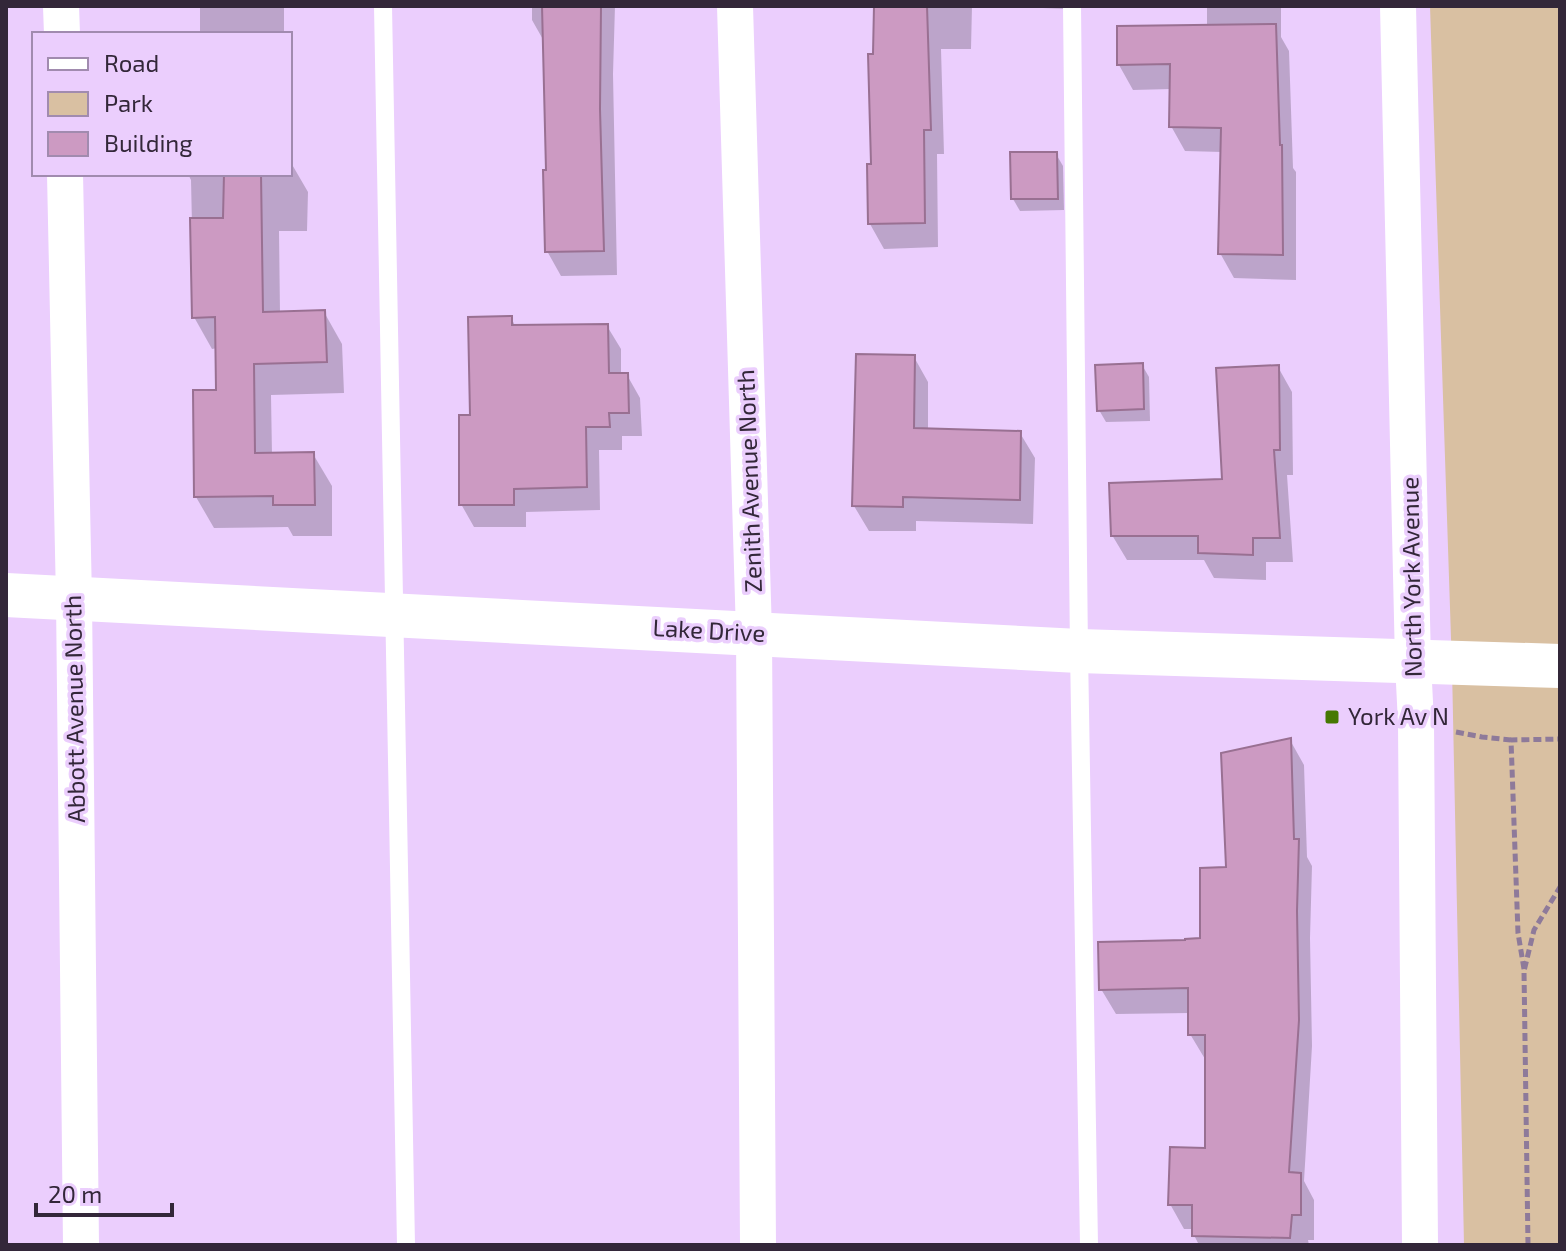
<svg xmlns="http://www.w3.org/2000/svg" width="1566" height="1251" font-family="'Exo 2',sans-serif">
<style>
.green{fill:#d9c0a2}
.shadow{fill:#0003}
.building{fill:#cc9ac2;stroke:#997092;stroke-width:2}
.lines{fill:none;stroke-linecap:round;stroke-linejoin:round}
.path{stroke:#8e7a9a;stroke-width:5;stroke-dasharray:8 4;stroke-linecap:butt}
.service{stroke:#fff;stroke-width:18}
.minor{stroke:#fff;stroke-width:36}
.tertiary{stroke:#fff;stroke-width:44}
.poi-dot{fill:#457802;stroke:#ebcefd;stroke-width:3}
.labels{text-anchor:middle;stroke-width:7;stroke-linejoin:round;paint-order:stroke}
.street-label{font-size:24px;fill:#332739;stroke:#ebcefd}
.poi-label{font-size:24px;fill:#332739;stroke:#ebcefd;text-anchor:start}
</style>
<rect width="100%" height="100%" fill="#ebcefd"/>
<path class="green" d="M 1430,6 L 1560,6 L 1560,1245 L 1464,1245 L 1452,668 Z"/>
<g class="shadow">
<rect x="200" y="6" width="84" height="28"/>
<path d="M 532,6 L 615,6 L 613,74 L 617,275 L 561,276 L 547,251 L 545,43 L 532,20 Z"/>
<path d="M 876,6 L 972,6 L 971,49 L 941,49 L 944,154 L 937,154 L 938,247 L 884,249 L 870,224 L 873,166 Z"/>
<path d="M 1016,6 L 1069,6 L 1069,9 L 1016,7 Z"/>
<path d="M 1207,6 L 1281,6 L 1281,37 L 1289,51 L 1293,168 L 1296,172 L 1296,280 L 1234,278 L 1220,253 L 1222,152 L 1185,151 L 1171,126 L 1171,89 L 1133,90 L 1119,65 L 1207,27 Z"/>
<path d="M 1056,154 L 1063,166 L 1064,210 L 1020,211 L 1013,199 Z"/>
<path d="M 290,161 L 308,192 L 307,231 L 279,231 L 280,313 L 324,312 L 342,344 L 344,393 L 271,395 L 272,455 L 313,454 L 332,486 L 332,536 L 293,536 L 288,527 L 214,528 L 196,497 L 218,392 L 218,348 L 212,349 L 194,317 L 191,180 L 188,174 L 290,174 Z"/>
<path d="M 511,318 L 516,327 L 607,326 L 621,349 L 621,375 L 627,375 L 640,398 L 642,436 L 622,436 L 622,450 L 599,450 L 600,510 L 526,512 L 526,527 L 474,527 L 461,504 L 473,417 Z"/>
<path d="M 914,357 L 928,382 L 928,431 L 1020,433 L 1035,458 L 1033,524 L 916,521 L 916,531 L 869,531 L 854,506 Z"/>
<path d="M 1142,365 L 1149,377 L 1150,421 L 1106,422 L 1099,410 Z"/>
<path d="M 1278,367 L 1292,392 L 1293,475 L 1287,475 L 1293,562 L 1266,562 L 1266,580 L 1214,578 L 1204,560 L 1127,560 L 1112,535 L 1224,481 Z"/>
<path d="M 1290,740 L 1304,765 L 1307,857 L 1312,866 L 1310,938 L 1312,1046 L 1304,1181 L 1314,1200 L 1314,1240 L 1308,1240 L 1309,1245 L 1199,1245 L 1194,1235 L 1194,1229 L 1184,1229 L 1170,1204 L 1207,1150 L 1207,1059 L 1205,1059 L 1190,1034 L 1190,1013 L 1116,1014 L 1101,989 L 1202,940 L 1228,869 Z"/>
</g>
<g class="building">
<path d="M 542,6 L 601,6 L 600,109 L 604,251 L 545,252 L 543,170 L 546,170 Z"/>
<path d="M 874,6 L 927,6 L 931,130 L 924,130 L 925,223 L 868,224 L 867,164 L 871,164 L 868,54 L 873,54 Z"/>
<path d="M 1276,24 L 1280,145 L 1282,145 L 1283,255 L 1218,254 L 1221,128 L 1169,127 L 1170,64 L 1117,65 L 1117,26 Z"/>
<path d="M 1010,152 L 1057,152 L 1058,199 L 1011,199 Z"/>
<path d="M 224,174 L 261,174 L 263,312 L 325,310 L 327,362 L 254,364 L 255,453 L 314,452 L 315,505 L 273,505 L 273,496 L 194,497 L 193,390 L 216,390 L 215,317 L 192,318 L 190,218 L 223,218 Z"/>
<path d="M 512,316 L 512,325 L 608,324 L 609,373 L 628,373 L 629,413 L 609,413 L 610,427 L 586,427 L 587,487 L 514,489 L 514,505 L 459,505 L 459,415 L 470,415 L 468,317 Z"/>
<path d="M 856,354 L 915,355 L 914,428 L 1021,431 L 1020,500 L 903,497 L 903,507 L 852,506 Z"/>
<path d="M 1143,363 L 1144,409 L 1097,411 L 1095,365 Z"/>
<path d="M 1279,365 L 1280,450 L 1274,450 L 1280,538 L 1253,538 L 1253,555 L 1198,553 L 1198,536 L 1111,536 L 1109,483 L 1222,479 L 1216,368 Z"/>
<path d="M 1291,738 L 1294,839 L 1299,839 L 1297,911 L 1299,1020 L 1289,1172 L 1301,1173 L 1301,1215 L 1292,1215 L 1290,1238 L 1192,1236 L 1192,1205 L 1168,1205 L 1170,1147 L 1205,1148 L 1205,1035 L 1188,1035 L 1188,988 L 1099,990 L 1098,942 L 1185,940 L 1185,939 L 1200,938 L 1200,868 L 1226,867 L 1221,753 Z"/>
</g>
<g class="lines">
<g class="path">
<path d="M 1456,732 L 1482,737 L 1511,740"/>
<path d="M 1524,969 L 1518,933 L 1511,740 L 1560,739"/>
<path d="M 1528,1245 L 1524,971 L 1534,930 L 1560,887"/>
</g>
<g class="service">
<path d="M 383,6 L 406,1245"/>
<path d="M 1072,6 L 1079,651 L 1089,1245"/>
</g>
<g class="minor">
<path d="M 61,6 L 62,34"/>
<path d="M 735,6 L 754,633 L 758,1245"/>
<path d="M 1398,6 L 1413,662 L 1416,723 L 1420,1245"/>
<path d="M 65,174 L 74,599 L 81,1245"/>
</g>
<path class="tertiary" d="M 6,595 L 1079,651 L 1560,666"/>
</g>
<rect class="poi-dot" x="1324" y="709" width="16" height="16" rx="4"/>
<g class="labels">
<g class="street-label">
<text transform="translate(750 481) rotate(-92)" y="8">Zenith Avenue North</text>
<text transform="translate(1412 577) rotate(-91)" y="8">North York Avenue</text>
<text transform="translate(709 631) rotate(3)" y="8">Lake Drive</text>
<text transform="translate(75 709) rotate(-91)" y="8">Abbott Avenue North</text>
</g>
<g class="poi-label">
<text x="1348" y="725">York Av N</text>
</g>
</g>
<rect width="1566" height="1251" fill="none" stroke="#332739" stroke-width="16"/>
<rect x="32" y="32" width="260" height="144" fill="#ebcefd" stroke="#a18baf" stroke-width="2"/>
<rect x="48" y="58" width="40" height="12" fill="#ffffff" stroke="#a18baf" stroke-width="2"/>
<text x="104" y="72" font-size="24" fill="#332739">Road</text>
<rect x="48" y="92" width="40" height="24" fill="#d9c0a2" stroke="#a18baf" stroke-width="2"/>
<text x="104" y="112" font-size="24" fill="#332739">Park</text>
<rect x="48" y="132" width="40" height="24" fill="#cc9ac2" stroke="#a18baf" stroke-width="2"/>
<text x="104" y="152" font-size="24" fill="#332739">Building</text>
<path d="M36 1203v12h136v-12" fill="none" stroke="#332739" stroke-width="4"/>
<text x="48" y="1203" font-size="24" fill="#332739" stroke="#ebcefd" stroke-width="6" paint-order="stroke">20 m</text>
</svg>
